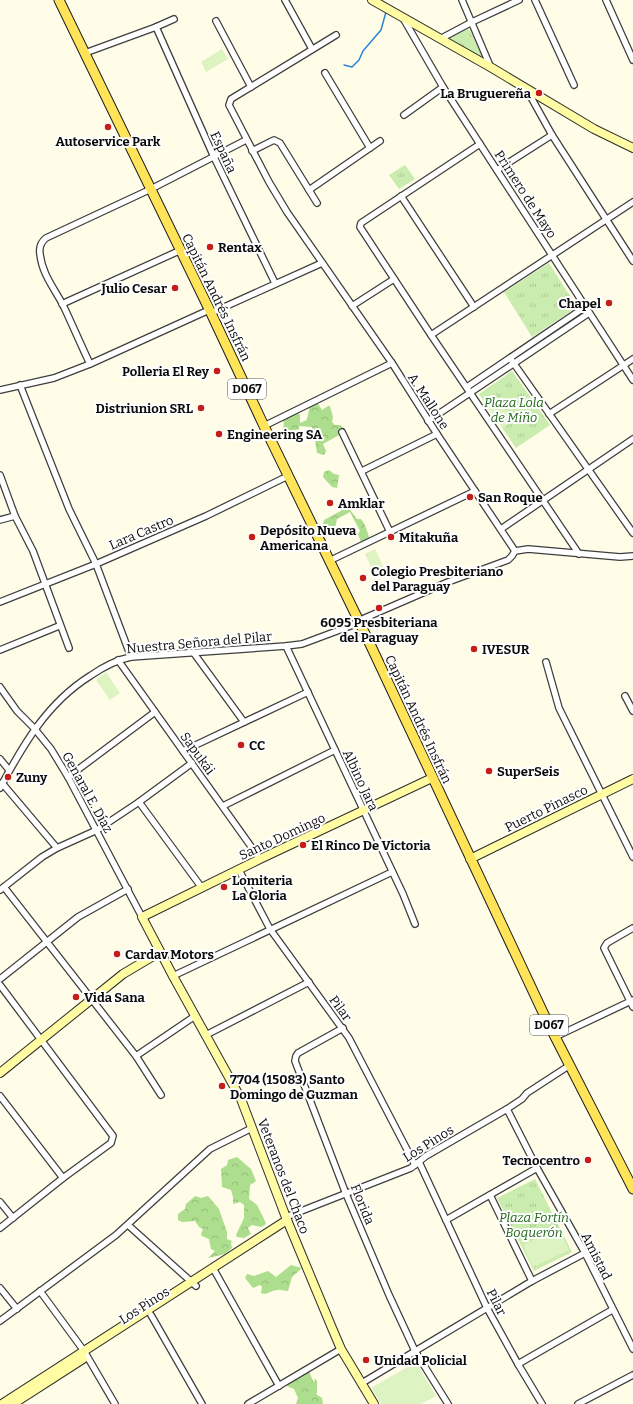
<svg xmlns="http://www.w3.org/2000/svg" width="633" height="1404" font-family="Bitter,serif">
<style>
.grass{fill:url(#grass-tufts)}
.forest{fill:url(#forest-crowns)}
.pitch{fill:#def3c2}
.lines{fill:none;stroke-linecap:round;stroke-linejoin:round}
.stream{stroke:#2985d8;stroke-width:1.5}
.street-casing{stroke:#3e3e3e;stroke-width:8}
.secondary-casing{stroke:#2d2d2d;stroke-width:10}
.primary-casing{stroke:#1c1c1c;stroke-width:11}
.street{stroke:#fff;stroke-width:5.5}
.secondary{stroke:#fffca3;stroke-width:8}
.primary{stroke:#ffe358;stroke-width:9}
.poi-dot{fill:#c51d18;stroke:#fff;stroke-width:1.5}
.labels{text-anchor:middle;stroke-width:4;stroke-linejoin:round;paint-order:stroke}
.shield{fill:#fff;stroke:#545454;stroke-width:1}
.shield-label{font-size:12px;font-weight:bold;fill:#0b0b0b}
.poi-label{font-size:13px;font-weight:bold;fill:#0b0b0b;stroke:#fff;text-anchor:start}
.street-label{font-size:13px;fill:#0b0b0b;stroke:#fff}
.park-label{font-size:13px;font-style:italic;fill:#216717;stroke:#fff}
</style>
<defs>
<pattern id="grass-tufts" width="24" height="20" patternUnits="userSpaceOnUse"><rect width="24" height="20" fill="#caecaf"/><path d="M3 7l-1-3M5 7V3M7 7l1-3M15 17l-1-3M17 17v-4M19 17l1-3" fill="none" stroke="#acc995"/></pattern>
<pattern id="forest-crowns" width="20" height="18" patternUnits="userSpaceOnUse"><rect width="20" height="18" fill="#acde8d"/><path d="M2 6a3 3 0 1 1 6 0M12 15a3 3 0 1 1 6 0" fill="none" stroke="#93bd78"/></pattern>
</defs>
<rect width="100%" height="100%" fill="#fffce8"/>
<g class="grass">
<path d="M 468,29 L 470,30 L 482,56 L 481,57 L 448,39 L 448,37 Z"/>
<path d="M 405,165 L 415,179 L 399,189 L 389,175 Z"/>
<path d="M 549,263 L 577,307 L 532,337 L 504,292 Z"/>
<path d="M 512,371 L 550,425 L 516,448 L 479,394 Z"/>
<path d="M 535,1179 L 572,1252 L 534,1271 L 497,1198 Z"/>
</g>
<g class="forest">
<path d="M 317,402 L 322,410 L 328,406 L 330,406 L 333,417 L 332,422 L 335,425 L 341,425 L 343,429 L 341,434 L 323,444 L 326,451 L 324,455 L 317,453 L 315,440 L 316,438 L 312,432 L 312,427 L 299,426 L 299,429 L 287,433 L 282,431 L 284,424 L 282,417 L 284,416 L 291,416 L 297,412 L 300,415 L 300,423 L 307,420 L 310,405 Z"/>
<path d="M 329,470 L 334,474 L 339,475 L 337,488 L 332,487 L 323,477 L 324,472 Z"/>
<path d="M 348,507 L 357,519 L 361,519 L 365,525 L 369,537 L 366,542 L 361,542 L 358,534 L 360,531 L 350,512 L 337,519 L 334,533 L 329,532 L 325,530 L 323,525 L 324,520 Z"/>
<path d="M 237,1157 L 251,1169 L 256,1181 L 250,1185 L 249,1199 L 257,1205 L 266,1223 L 265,1225 L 261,1227 L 252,1225 L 248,1228 L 251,1234 L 244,1238 L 237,1237 L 236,1235 L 244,1218 L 244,1205 L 240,1202 L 233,1204 L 233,1197 L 231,1190 L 222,1187 L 221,1169 L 227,1165 L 228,1160 Z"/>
<path d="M 195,1196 L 201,1198 L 208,1196 L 219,1209 L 227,1232 L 227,1239 L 232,1241 L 231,1243 L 232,1248 L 225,1254 L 208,1258 L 215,1251 L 211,1249 L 209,1239 L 202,1236 L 201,1234 L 203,1229 L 199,1227 L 195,1221 L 182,1222 L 178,1220 L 178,1214 L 185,1209 L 186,1204 Z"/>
<path d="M 291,1265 L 302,1268 L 292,1277 L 288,1291 C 284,1291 280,1289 277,1290 C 270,1290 268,1296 261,1293 L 262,1287 L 260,1285 L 253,1288 L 245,1278 L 247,1274 L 254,1276 L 268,1271 L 276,1277 Z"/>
<path d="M 307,1367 L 314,1383 L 315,1379 L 317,1381 L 317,1393 L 316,1394 L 322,1398 L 323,1404 L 296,1404 L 298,1398 L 294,1389 L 289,1387 L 286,1384 Z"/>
</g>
<g class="pitch">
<path d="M 222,49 L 228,59 L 206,72 L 201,62 Z"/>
<path d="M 495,396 L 513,421 L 503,428 L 485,403 Z"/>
<path d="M 375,549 L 385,570 L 375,575 L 365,554 Z"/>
<path d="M 106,672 L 120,693 L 110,700 L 96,680 Z"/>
<path d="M 558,1228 L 569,1250 L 533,1267 L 523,1245 Z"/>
<path d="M 416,1362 L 436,1396 L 421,1404 L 381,1404 L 371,1388 Z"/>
</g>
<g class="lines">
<path class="stream" d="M 344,65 L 352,67 L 359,60 L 363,51 L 381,30 L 386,12"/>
<defs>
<g id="street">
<path d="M 285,0 L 312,49"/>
<path d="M 462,0 L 491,68"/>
<path d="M 535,0 L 574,85"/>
<path d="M 606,0 L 633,60"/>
<path d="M 403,18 L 443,87 L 633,380"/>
<path d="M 216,21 L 251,87"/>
<path d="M 156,27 L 214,157 L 275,283"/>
<path d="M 336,35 L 231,99 L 229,105 L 269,182 L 287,212 L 392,363 L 437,434 L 515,551"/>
<path d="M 440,39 L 472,22 L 519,0"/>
<path d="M 85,53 L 156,27 L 174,19"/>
<path d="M 325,73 L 370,148"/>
<path d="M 527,90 L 552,135 L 633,261"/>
<path d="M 404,115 L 443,87"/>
<path d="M 480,144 L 361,223 L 360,227 L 431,335 L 579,554"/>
<path d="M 252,151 L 274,140 L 280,143 L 317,203"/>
<path d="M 497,170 L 552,135"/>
<path d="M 309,190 L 380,141"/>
<path d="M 401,196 L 474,307"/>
<path d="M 62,304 L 181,250"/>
<path d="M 352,306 L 394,279"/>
<path d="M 211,313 L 322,263"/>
<path d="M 431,335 L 633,202"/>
<path d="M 510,358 L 633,533"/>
<path d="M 90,364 C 81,345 72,324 63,305 C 54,288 42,274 40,254 C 39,248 41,242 46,238 L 151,189 L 246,140"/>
<path d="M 20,385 L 69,509 L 96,564 L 131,657"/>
<path d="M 467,387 L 585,307"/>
<path d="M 0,390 L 54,378 L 90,364 L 209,310"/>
<path d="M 549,414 L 633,359"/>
<path d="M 428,421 L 589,313"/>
<path d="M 264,426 L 392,363"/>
<path d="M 342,432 L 390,532"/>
<path d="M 362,471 L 437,434"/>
<path d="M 0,475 L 15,516 L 33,551 L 69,648"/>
<path d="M 0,520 L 15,516"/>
<path d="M 501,529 L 633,439"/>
<path d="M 329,561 L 475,491"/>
<path d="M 0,602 L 96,564 L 206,516 L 288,476"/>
<path d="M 286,646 L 403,894 L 415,924"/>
<path d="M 0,650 L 59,626"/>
<path d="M 193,652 L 244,722"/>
<path d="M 118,660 L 260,859"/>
<path d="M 546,662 L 559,708 L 633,857"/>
<path d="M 0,687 L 17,711 L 34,728 L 51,749 L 68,777 L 142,917"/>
<path d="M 625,696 L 633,711"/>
<path d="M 183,751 L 308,692"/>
<path d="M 0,759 L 9,770"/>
<path d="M 68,777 L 155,712"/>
<path d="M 2,783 L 57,848"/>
<path d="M 0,788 C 23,745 47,703 90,676 C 103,667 115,660 131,657 L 286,646 L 302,644 L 353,625 L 358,621 L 448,582 L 508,560 L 512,556 L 515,551 L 528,549 L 620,557 L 633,556"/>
<path d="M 139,802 L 202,888"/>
<path d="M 223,806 L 335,750"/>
<path d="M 239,870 L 270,929 L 349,1038 L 415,1165"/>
<path d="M 4,887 L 136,1056 L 161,1095"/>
<path d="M 0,890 L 42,857 L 57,848 L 97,830 L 139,802 L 192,763"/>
<path d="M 633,928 L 607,943 L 604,948 L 633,1007"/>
<path d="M 173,976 L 392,872"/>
<path d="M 0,979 L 78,917 L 128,889"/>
<path d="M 0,985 L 113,1136 L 111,1143 L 63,1178 L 0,1228"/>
<path d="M 343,1028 L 298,1053 L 296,1056 L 295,1061 L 346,1194 L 389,1295 L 415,1351 L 448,1404"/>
<path d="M 206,1035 L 309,982"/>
<path d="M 555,1037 L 633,1000"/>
<path d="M 136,1056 L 195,1016"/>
<path d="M 0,1096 L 63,1178"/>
<path d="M 507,1109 L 537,1168 L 585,1253 L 633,1349"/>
<path d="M 419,1162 L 487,1308 L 518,1364 L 542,1404"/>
<path d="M 490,1195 L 532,1281"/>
<path d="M 0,1202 L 13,1218"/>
<path d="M 286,1217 L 411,1168 L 426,1156 L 507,1109 L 522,1099 L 527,1093 L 570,1065"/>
<path d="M 446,1220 L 537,1168"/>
<path d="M 128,1225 L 196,1286"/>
<path d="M 213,1268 L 279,1386"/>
<path d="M 0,1288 L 17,1309"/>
<path d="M 40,1291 L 84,1351 L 115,1404"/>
<path d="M 151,1315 L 202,1404"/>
<path d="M 0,1321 L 116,1235 L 210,1149 L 252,1128"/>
<path d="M 518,1364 L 612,1310"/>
<path d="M 362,1383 L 532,1281 L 585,1253"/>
<path d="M 248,1404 L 341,1349"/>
<path d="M 578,1404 L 633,1375"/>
</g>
<g id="secondary">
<path d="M 372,0 L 492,68 L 594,129 L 633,148"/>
<path d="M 470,859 L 633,779"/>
<path d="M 0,1073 L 123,974 L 160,952"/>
<path d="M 2,1404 L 287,1220"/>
<path d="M 13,1404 L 83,1359"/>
<path d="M 374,1404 L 341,1349 L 332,1328 L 287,1220 L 241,1099 L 173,976 L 142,917 L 260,859 L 432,778"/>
</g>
<path id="primary" d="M 59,0 L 211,313 L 264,426 L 370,644 L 547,1021 L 633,1189"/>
</defs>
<use href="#street" class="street-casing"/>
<use href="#secondary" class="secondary-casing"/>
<use href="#primary" class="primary-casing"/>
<use href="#street" class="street"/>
<use href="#secondary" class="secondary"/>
<use href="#primary" class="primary"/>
</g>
<g class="poi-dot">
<circle cx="539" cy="93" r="4"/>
<circle cx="108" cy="127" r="4"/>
<circle cx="210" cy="247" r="4"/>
<circle cx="175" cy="288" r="4"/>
<circle cx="609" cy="303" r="4"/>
<circle cx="217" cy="371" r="4"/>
<circle cx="201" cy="408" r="4"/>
<circle cx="219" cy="434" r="4"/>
<circle cx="470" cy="497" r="4"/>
<circle cx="330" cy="503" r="4"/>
<circle cx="252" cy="537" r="4"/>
<circle cx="391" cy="537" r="4"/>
<circle cx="363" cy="578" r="4"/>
<circle cx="379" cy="608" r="4"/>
<circle cx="474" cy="649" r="4"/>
<circle cx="241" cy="745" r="4"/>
<circle cx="489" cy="771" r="4"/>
<circle cx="8" cy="777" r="4"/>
<circle cx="303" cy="845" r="4"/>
<circle cx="224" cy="887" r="4"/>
<circle cx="117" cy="954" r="4"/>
<circle cx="76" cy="997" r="4"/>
<circle cx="222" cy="1086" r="4"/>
<circle cx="588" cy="1160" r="4"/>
<circle cx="366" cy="1360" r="4"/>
</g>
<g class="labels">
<g class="shield">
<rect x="228" y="379" width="38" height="20" rx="3"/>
<rect x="530" y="1015" width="38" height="20" rx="3"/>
</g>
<g class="shield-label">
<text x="247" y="393">D067</text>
<text x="549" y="1029">D067</text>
</g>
<g class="poi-label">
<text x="531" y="98" text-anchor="end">La Bruguereña</text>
<text x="108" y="146" text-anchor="middle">Autoservice Park</text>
<text x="218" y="252">Rentax</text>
<text x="167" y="293" text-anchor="end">Julio Cesar</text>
<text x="601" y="308" text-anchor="end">Chapel</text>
<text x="209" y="376" text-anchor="end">Polleria El Rey</text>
<text x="193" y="413" text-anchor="end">Distriunion SRL</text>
<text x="227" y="439">Engineering SA</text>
<text x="478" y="502">San Roque</text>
<text x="338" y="508">Amklar</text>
<text x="260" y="535">Depósito Nueva<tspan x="260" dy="15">Americana</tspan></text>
<text x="399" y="542">Mitakuña</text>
<text x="371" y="576">Colegio Presbiteriano<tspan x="371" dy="15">del Paraguay</tspan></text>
<text x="379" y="627" text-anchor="middle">6095 Presbiteriana<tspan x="379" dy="15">del Paraguay</tspan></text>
<text x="482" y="654">IVESUR</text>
<text x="249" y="750">CC</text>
<text x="497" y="776">SuperSeis</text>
<text x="16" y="782">Zuny</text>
<text x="311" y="850">El Rinco De Victoria</text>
<text x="232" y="885">Lomiteria<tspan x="232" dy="15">La Gloria</tspan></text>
<text x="125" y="959">Cardav Motors</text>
<text x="84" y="1002">Vida Sana</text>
<text x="230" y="1084">7704 (15083) Santo<tspan x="230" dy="15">Domingo de Guzman</tspan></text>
<text x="580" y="1165" text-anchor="end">Tecnocentro</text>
<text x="374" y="1365">Unidad Policial</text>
</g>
<g class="street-label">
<text transform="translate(224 152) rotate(65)" y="5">España</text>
<text transform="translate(526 194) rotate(57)" y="5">Primero de Mayo</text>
<text transform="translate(217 297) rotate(64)" y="5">Capitán Andrés Insfrán</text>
<text transform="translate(429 401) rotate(57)" y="5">A. Mallone</text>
<text transform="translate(141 532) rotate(-23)" y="5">Lara Castro</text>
<text transform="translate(199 642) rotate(-5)" y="5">Nuestra Señora del Pilar</text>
<text transform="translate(419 719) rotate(65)" y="5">Capitán Andrés Insfrán</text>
<text transform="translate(198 753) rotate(54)" y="5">Sapukái</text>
<text transform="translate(361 780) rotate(65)" y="5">Albino Jara</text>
<text transform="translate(88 792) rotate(61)" y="5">Genaral E. Díaz</text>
<text transform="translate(546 808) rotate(-26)" y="5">Puerto Pinasco</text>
<text transform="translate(282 836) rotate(-25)" y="5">Santo Domingo</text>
<text transform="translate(341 1008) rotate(54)" y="5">Pilar</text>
<text transform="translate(428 1143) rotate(-32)" y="5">Los Pinos</text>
<text transform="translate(284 1176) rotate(69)" y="5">Veteranos del Chaco</text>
<text transform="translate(363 1204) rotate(68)" y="5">Florida</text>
<text transform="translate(597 1256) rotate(63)" y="5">Amistad</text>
<text transform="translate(497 1302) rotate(63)" y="5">Pilar</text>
<text transform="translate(144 1305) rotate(-33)" y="5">Los Pinos</text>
</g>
<g class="park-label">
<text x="514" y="407">Plaza Lola<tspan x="514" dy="15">de Miño</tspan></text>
<text x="534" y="1222">Plaza Fortín<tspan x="534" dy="15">Boquerón</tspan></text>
</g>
</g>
</svg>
